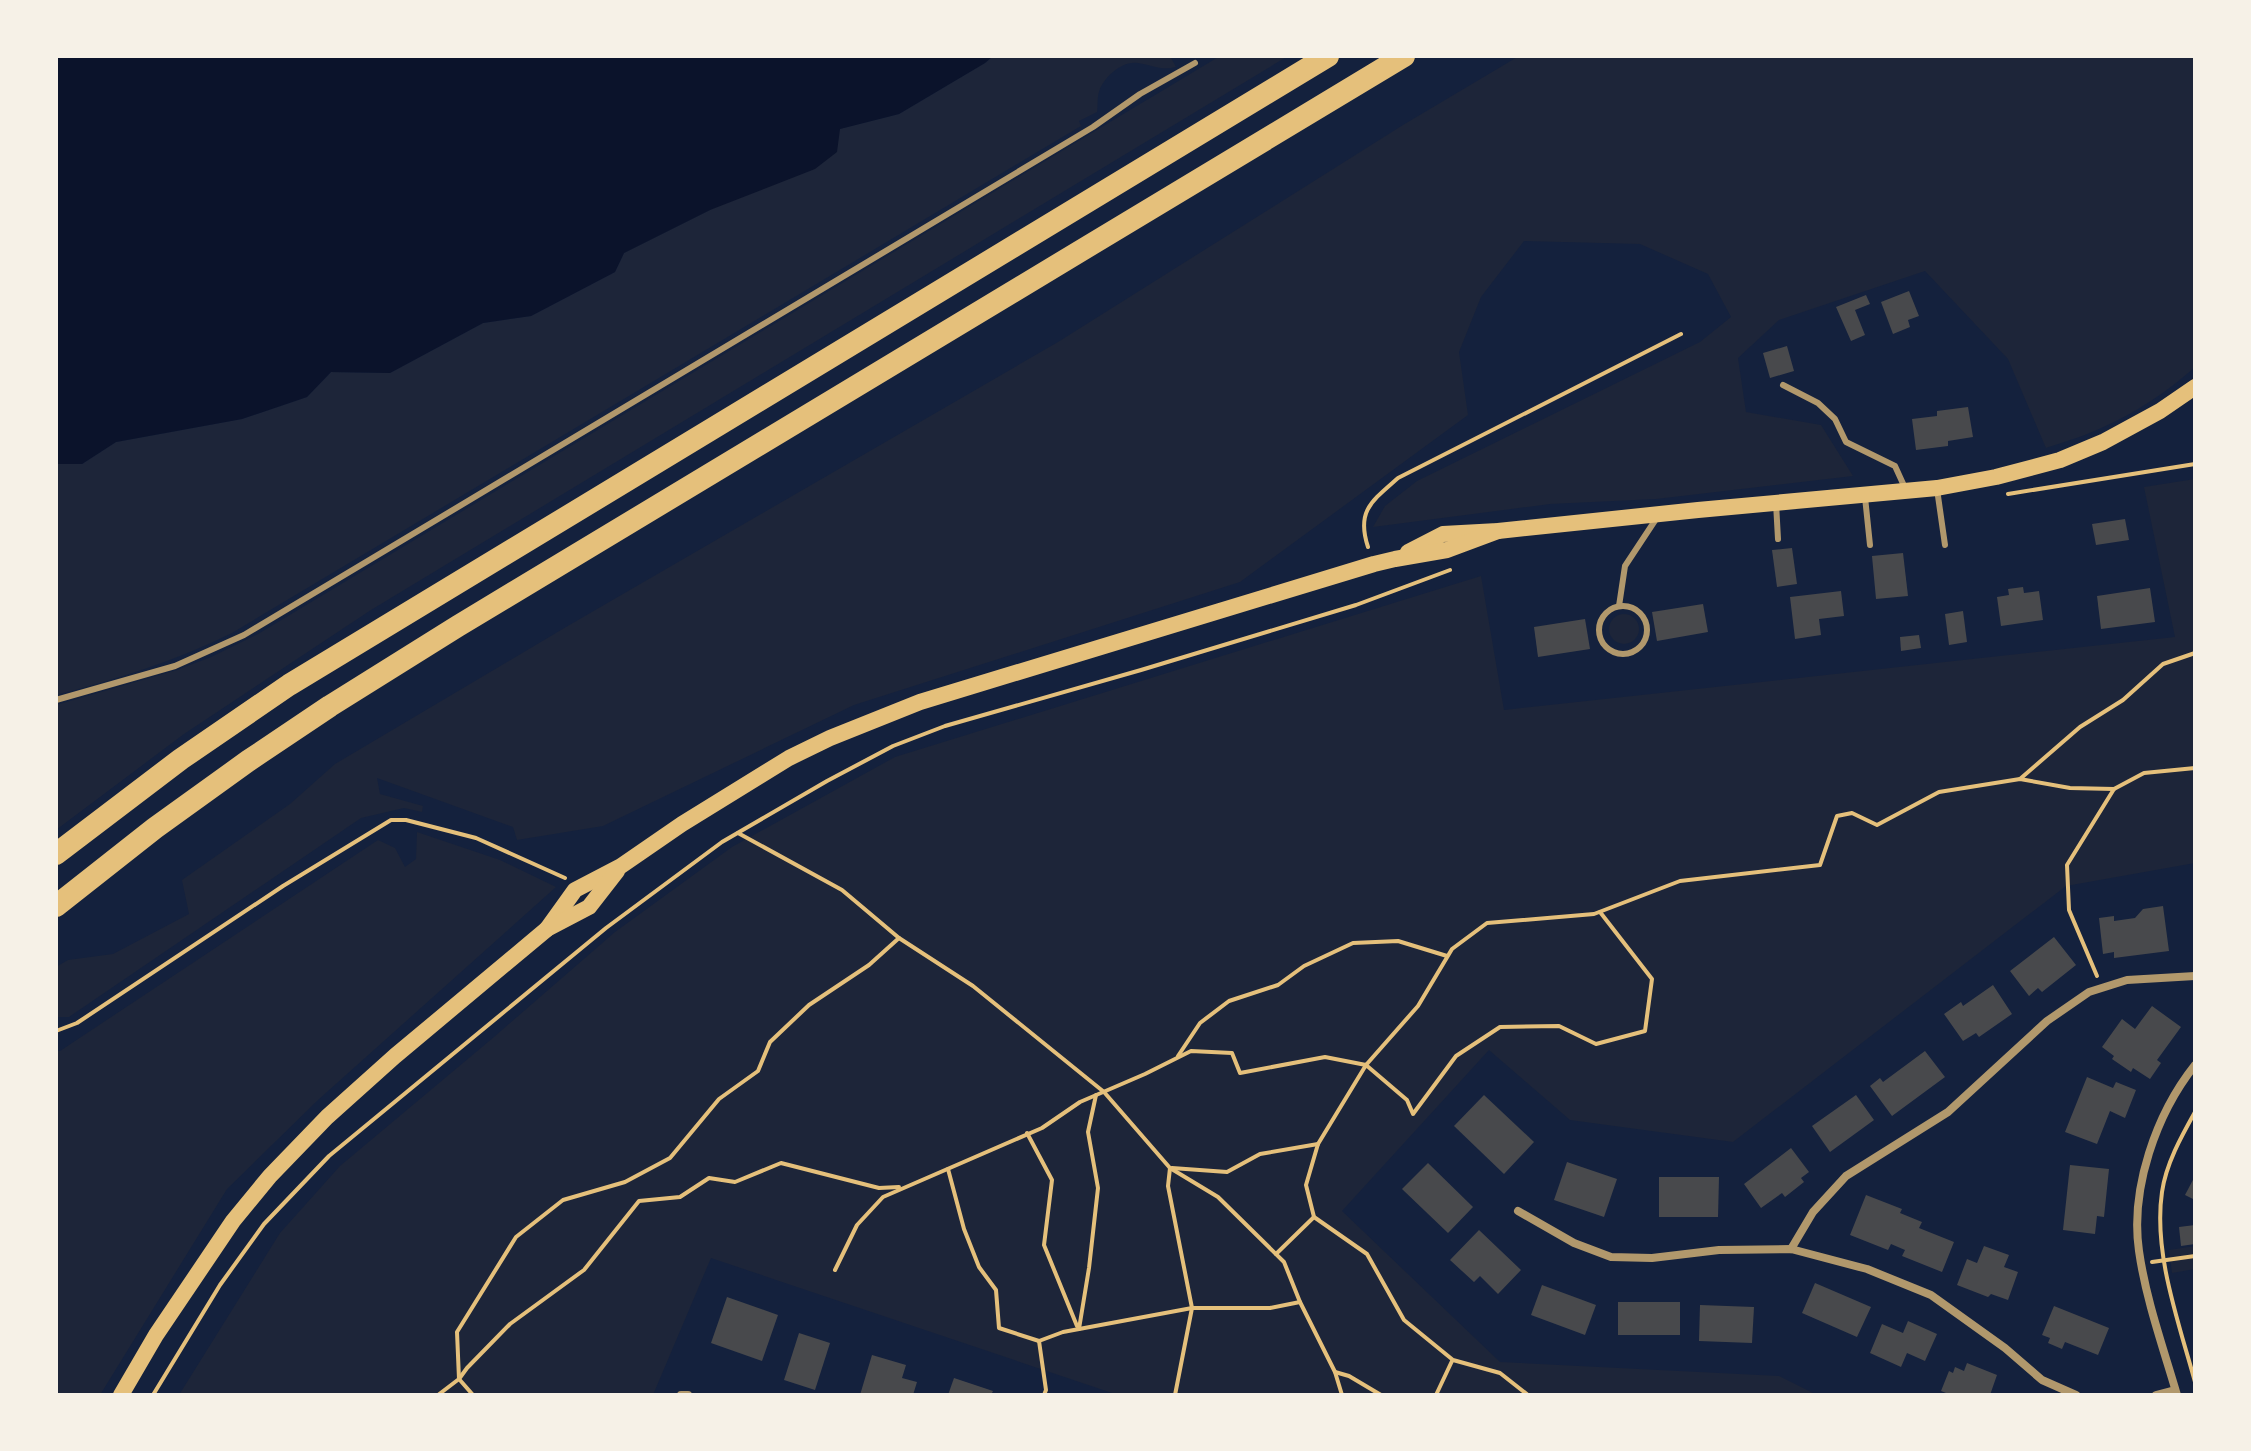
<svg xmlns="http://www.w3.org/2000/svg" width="2251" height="1451" font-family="Ubuntu,sans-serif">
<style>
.green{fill:#1d2539}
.water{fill:#0b132b}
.building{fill:#48494c}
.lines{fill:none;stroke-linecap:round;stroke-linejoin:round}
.path{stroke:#e5c07b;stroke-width:4}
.service{stroke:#b1986c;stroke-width:6}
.minor{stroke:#b1986c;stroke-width:8}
.secondary{stroke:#e5c07b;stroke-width:16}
.motorway{stroke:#e5c07b;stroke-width:22}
</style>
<rect width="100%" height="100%" fill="#14213d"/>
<g class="green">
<path d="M 993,56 L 1170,56 L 1176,67 C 1161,71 1152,65 1138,63 C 1122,60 1103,78 1099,92 C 1097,98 1098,106 1097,112 L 1079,121 L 1081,126 L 232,633 C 176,661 117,679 56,695 L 56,464 L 82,464 L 116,442 L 242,419 L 307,397 L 331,372 L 390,373 L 483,323 L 531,316 L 615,272 L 624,253 L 710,210 L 839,129 L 899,114 L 985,63 Z"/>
<path d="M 1220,56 L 1288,56 L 371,610 L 184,734 L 56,830 L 56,705 L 177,670 L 211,657 L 258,634 Z"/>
<path d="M 1519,56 L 2195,56 L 2195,367 C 2167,392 2134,414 2099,429 C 2082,437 2063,442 2046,448 L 2008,359 L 1925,271 L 1779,320 L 1738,358 L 1746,412 L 1821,425 L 1853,476 L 1656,499 L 1550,504 L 1373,527 L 1385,506 L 1417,481 L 1700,342 L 1731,317 L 1708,274 L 1640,244 L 1524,241 L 1481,297 L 1459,352 L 1468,415 L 1240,582 L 854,705 L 603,826 L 517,840 L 513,827 L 377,778 L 380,794 L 423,806 L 422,812 L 404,808 L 361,818 L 69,1017 L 56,1017 L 56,967 L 68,960 L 113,954 L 189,914 L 182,880 L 290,804 L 335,764 L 566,627 L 1058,342 L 1403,125 Z"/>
<path d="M 2195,479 L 2195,863 L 2066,886 L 1733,1142 L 1570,1120 L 1489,1050 L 1342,1211 L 1500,1362 L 1779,1376 L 1817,1395 L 1118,1395 L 711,1258 L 653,1395 L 179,1395 L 280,1233 L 340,1166 L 494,1037 L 615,932 L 732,847 L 895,757 L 1481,576 L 1504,710 L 2175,637 L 2144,487 Z"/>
<circle cx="1624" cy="629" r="15"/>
<path d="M 417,832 L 500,860 L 556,887 L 318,1100 L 227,1189 L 100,1395 L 56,1395 L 56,1051 L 60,1051 L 378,840 L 395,848 L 405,867 L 416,859 Z"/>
<path d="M 2195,1246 L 2195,1269 L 2172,1273 L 2169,1250 Z"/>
</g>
<path class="water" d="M 56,56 L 993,56 L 985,63 L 899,114 L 840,129 L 837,152 L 815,169 L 710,210 L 624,253 L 615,272 L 531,316 L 483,323 L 390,373 L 331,372 L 307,397 L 242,419 L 116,442 L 82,464 L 56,464 Z"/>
<g class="building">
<path d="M 1909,291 L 1919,316 L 1908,320 L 1910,327 L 1893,334 L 1881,302 Z"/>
<path d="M 1866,295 L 1870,304 L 1855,310 L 1865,335 L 1851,341 L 1836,307 Z"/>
<path d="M 1787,346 L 1794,371 L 1770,378 L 1763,353 Z"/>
<path d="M 1968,407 L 1973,437 L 1948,441 L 1948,446 L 1916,450 L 1912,419 L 1937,416 L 1937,411 Z"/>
<path d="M 2125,519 L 2129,540 L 2096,545 L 2092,524 Z"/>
<path d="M 1792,548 L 1797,584 L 1777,587 L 1772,550 Z"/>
<path d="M 1903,553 L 1908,596 L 1876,599 L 1872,556 Z"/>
<path d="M 2023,587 L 2024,593 L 2039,591 L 2043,620 L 2001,626 L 1997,597 L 2009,595 L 2008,589 Z"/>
<path d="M 2150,588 L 2155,622 L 2101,629 L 2097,596 Z"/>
<path d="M 1841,591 L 1844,616 L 1819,619 L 1821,635 L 1795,639 L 1790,597 Z"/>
<path d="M 1703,604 L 1708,632 L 1657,641 L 1652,612 Z"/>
<path d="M 1963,611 L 1967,642 L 1949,645 L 1945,614 Z"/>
<path d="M 1585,619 L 1590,649 L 1538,657 L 1534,627 Z"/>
<path d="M 1919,635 L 1921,648 L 1901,651 L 1900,637 Z"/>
<path d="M 2163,906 L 2169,951 L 2114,958 L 2114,952 L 2103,954 L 2099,918 L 2114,916 L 2114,921 L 2135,918 L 2143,909 Z"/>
<path d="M 2054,937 L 2076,965 L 2042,992 L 2038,988 L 2029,996 L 2010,971 Z"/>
<path d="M 1993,985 L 2012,1014 L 1979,1037 L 1976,1033 L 1963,1041 L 1944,1014 L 1961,1002 L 1963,1006 Z"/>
<path d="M 2152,1006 L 2181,1027 L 2157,1060 L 2161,1063 L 2150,1079 L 2133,1068 L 2131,1072 L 2112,1059 L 2114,1056 L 2102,1047 L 2122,1019 L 2135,1029 Z"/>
<path d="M 1925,1051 L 1945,1077 L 1892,1116 L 1870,1086 L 1880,1078 L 1883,1082 Z"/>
<path d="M 2087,1077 L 2113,1088 L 2116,1082 L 2136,1090 L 2125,1118 L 2110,1111 L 2097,1144 L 2065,1132 Z"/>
<path d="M 1484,1095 L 1534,1142 L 1504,1174 L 1454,1126 Z"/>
<path d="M 1856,1095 L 1874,1120 L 1830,1152 L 1812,1126 Z"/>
<path d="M 1791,1148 L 1809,1172 L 1801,1178 L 1804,1182 L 1785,1197 L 1782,1193 L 1761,1208 L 1744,1184 Z"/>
<path d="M 1567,1162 L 1617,1179 L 1604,1217 L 1554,1200 Z"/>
<path d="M 1428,1163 L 1473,1207 L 1448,1233 L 1402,1189 Z"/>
<path d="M 2070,1165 L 2109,1169 L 2104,1217 L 2097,1216 L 2095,1234 L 2063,1230 Z"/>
<path d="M 2195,1176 L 2195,1200 L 2185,1195 Z"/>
<path d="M 1659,1177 L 1719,1177 L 1718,1217 L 1659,1217 Z"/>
<path d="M 1866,1195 L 1902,1209 L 1900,1213 L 1922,1222 L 1919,1228 L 1954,1242 L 1942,1272 L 1902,1256 L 1905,1250 L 1891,1244 L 1888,1250 L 1850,1235 Z"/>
<path d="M 2195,1225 L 2195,1244 L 2181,1246 L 2179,1227 Z"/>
<path d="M 1479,1230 L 1521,1270 L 1498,1294 L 1480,1276 L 1474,1282 L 1450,1260 Z"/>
<path d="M 1984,1246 L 2009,1255 L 2004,1267 L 2018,1272 L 2008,1300 L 1991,1294 L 1988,1297 L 1957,1285 L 1967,1259 L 1977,1263 Z"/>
<path d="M 1815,1283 L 1871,1307 L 1857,1337 L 1802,1313 Z"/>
<path d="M 1542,1285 L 1596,1305 L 1585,1335 L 1531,1315 Z"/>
<path d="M 727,1297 L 778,1315 L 762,1361 L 711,1343 Z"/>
<rect x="1618" y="1302" width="62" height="33"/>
<path d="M 1700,1305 L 1754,1307 L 1752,1343 L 1699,1341 Z"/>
<path d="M 2054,1306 L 2109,1328 L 2098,1355 L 2065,1342 L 2062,1349 L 2048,1343 L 2050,1338 L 2042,1335 Z"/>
<path d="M 1908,1321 L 1937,1334 L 1925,1361 L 1907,1353 L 1901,1367 L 1870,1353 L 1882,1324 L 1903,1333 Z"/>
<path d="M 799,1333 L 830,1343 L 815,1390 L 784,1380 Z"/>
<path d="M 872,1355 L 906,1365 L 902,1378 L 917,1382 L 913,1395 L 860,1395 Z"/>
<path d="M 1967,1363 L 1997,1375 L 1990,1395 L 1951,1395 L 1941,1391 L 1949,1371 L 1953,1373 L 1955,1367 L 1964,1371 Z"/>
<path d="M 954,1378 L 993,1391 L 991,1395 L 948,1395 Z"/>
</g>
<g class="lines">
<g class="path">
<path d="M 2008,494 L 2195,464"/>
<path d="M 1368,547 C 1356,511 1372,501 1398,478 L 1681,334"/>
<path d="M 2020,779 L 2080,727 L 2123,700 L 2163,664 L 2195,653"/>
<path d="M 738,833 L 842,890 L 899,938 L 973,986 L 1104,1092 L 1170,1168 L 1168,1186 L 1192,1308 L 1175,1395"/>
<path d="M 2097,976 L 2069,910 L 2067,865 L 2114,789"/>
<path d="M 56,1031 L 77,1023 L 283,886 L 391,820 L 406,820 L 476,838 L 565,878"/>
<path d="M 1178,1056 L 1200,1023 L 1229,1001 L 1278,985 L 1304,966 L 1353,943 L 1398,941 L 1447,956"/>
<path d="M 2195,1112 C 2181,1137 2166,1164 2162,1192 C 2153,1253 2179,1323 2195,1382"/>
<path d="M 1027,1133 L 1052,1180 L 1044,1245 L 1077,1326"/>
<path d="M 1170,1168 L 1218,1197 L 1284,1262 L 1300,1302 L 1335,1372 L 1342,1395"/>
<path d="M 1172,1168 L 1227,1172 L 1260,1154 L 1318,1144"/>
<path d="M 948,1169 L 964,1229 L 979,1267 L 996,1290 L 999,1328 L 1039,1341 L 1063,1332 L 1192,1308 L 1270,1308 L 1300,1302"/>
<path d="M 1276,1254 L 1314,1217"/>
<path d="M 2152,1262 L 2195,1256"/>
<path d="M 835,1270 L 857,1225 L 883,1197 L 1042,1128 L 1080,1102 L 1145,1074 L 1191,1051 L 1232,1053 L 1240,1073 L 1325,1057 L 1366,1065 L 1418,1006 L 1452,949 L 1487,923 L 1594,914 L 1680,881 L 1820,865 L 1837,816 L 1852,813 L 1877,825 L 1939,792 L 2020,779 L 2070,788 L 2114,789 L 2144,773 L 2195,768"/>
<path d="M 1079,1329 L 1089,1268 L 1098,1188 L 1088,1132 L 1096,1095"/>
<path d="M 1039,1341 L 1046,1390 L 1044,1395"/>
<path d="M 1335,1372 L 1349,1376 L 1381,1395"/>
<path d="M 153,1395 L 220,1285 L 264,1224 L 329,1156 L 606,928 L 722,842 L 827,781 L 893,746 L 945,726 L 1141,670 L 1356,605 L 1450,570"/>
<path d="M 438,1395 L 459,1379 L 467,1368 L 510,1324 L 584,1270 L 639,1201 L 680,1197 L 709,1178 L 735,1182 L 781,1163 L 879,1188 L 899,1187"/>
<path d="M 473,1395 L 459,1379 L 457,1332 L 516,1237 L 563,1200 L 625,1182 L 670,1158 L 719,1099 L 758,1071 L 770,1042 L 809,1005 L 869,965 L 899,938"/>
<path d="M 1436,1395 L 1452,1361"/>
<path d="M 1528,1395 L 1500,1373 L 1453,1360 L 1404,1320 L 1367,1254 L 1314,1217 L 1306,1185 L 1318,1144 L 1366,1065 L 1407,1100 L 1413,1114 L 1456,1056 L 1500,1027 L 1559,1026 L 1596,1044 L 1645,1031 L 1652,979 L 1600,912"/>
</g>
<g class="service">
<path d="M 1783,385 L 1818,403 L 1835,419 L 1846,442 L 1895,466 L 1905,488"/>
<path d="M 1937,489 L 1945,545"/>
<path d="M 1865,497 L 1870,545"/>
<path d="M 1776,503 L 1778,539"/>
<path d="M 1619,606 L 1625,566 L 1658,516"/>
<circle cx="1623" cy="630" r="24"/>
<path d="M 56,700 L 175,666 L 244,635 L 1093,127 L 1140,94 L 1195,63"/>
</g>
<g class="minor">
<path d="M 1518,1211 L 1574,1243 L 1611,1257 L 1652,1258 L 1719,1250 L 1791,1249 L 1867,1269 L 1931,1295 L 2005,1348 L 2042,1380 L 2076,1395"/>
<path d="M 1791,1249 L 1813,1212 L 1846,1176 L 1948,1112 L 2047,1021 L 2089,992 L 2127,980 L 2195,976"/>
<path d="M 681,1395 L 688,1395"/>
<path d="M 2156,1395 L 2175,1390"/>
<path d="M 2177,1395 C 2163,1347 2146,1300 2139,1251 C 2130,1189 2156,1114 2195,1065"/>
</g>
<g class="secondary">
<path d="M 1408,552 L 1443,534 L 1498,531 L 1698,510 L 1937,488 L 1996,477 L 2060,460 L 2103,442 L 2160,411 L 2195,387"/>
<path d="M 547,929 L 575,890 L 621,866 L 682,824 L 789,758 L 830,738 L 920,702 L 1374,564 L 1395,559 L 1447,550 L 1498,531"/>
<path d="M 121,1395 L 156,1335 L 208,1258 L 233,1221 L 270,1176 L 327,1117 L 395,1056 L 547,929 L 589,907 L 617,871"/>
</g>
<g class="motorway">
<path d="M 56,854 L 181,759 L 289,685 L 1328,56"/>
<path d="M 56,906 L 155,828 L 248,761 L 330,706 L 458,626 L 1404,56"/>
</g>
</g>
<rect width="2251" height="1451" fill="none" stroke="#f6f1e7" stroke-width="116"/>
</svg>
